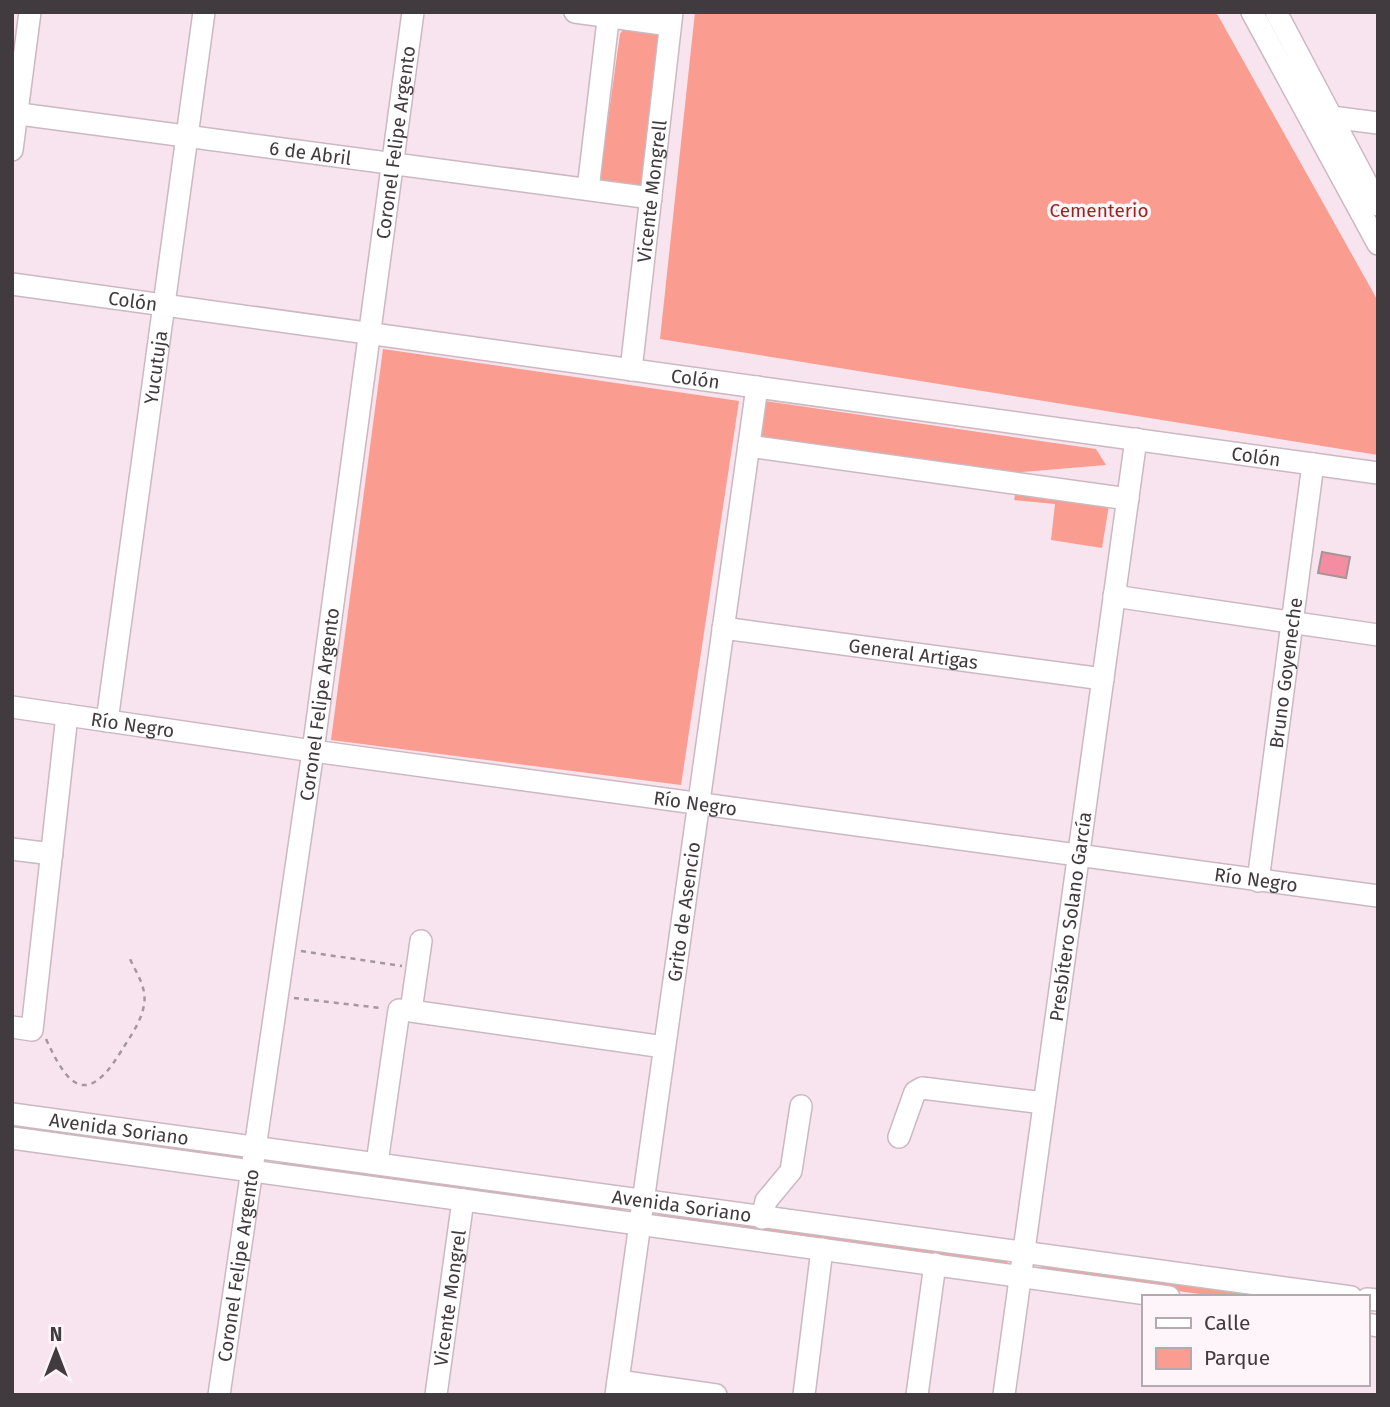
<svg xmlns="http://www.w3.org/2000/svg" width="1390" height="1407" font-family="'Fira Sans',sans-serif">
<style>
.green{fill:#fa9c8f}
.building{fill:#f58da2;stroke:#a89497;stroke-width:2}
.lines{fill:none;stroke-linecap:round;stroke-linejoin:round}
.minor-casing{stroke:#cbb8c1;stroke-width:24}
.path{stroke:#a5979e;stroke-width:2.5;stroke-dasharray:5 5;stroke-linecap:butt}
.minor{stroke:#fff;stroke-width:21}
.labels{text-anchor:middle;stroke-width:7;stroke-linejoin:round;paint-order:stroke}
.street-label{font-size:19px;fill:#413a3e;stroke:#fdf5f9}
.park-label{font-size:19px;fill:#9d241d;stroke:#fdf5f9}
</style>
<rect width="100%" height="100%" fill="#f8e4ee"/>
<g class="green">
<path d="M 695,12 L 1216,12 L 1378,301 L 1378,455 L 660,339 Z"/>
<path d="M 624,28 L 664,34 L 645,185 L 639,189 L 602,181 L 600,176 L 620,34 Z"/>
<path d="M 383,349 L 739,401 L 681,785 L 331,740 Z"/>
<path d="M 765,401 L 1096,449 L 1106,465 L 997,474 L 759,442 Z"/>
<path d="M 1015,495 L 1109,505 L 1102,548 L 1051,540 L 1055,504 L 1014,500 Z"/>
<path d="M 12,1120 L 245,1153 L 244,1162 L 12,1129 Z"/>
<path d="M 282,1159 L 622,1207 L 621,1214 L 281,1165 Z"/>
<path d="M 658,1209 L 1008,1259 L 1007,1267 L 657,1217 Z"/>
<path d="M 1042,1264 L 1283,1297 L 1221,1297 L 1041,1272 Z"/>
</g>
<path class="building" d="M 1322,552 L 1350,557 L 1346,578 L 1318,573 Z"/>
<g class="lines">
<defs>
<g id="minor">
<path d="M 575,12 L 670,25"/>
<path d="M 1252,12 L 1378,244"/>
<path d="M 1276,12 L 1378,205"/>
<path id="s1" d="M 12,113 L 651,198"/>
<path d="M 1321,120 L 1331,117 L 1378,123"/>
<path d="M 12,150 L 30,12"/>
<path d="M 588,189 L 609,12"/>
<path id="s2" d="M 12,284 L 1378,473"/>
<path id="s3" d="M 631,370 L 672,12"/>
<path d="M 749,446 L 1128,499"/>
<path d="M 1114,596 L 1378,635"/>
<path id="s4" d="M 723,628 L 1103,679"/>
<path id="s5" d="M 12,707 L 313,751 L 1378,896"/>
<path id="s6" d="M 107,721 L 204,12"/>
<path d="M 12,849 L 52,854"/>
<path id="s7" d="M 1258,881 L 1313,464"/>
<path d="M 421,941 L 411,1011 L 664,1047"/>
<path d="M 12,1027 L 32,1030 L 67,715"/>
<path id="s8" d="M 12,1114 L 1351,1297"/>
<path d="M 899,1137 L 915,1092 L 922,1088 L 1044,1103"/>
<path d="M 12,1138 L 1169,1297"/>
<path d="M 377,1163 L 399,1010"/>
<path d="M 762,1218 L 766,1201 L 791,1171 L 801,1106"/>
<path d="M 1367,1299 L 1378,1300"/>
<path d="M 1367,1324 L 1378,1326"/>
<path d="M 618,1381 L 716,1395"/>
<path id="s9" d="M 219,1395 L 313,751 L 413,12"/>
<path id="s10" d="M 436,1395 L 463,1200"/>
<path id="s11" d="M 616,1395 L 757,387"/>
<path d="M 804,1395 L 822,1249"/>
<path d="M 917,1395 L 935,1264"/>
<path id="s12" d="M 1004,1395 L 1136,439"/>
</g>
</defs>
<use href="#minor" class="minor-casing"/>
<g class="path">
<path d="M 301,951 L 402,966"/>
<path d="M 294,998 L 381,1008"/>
<path d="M 46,1039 C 67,1085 86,1108 120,1053 C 129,1038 141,1023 144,1005 C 147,988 137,974 130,959"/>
</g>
<use href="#minor" class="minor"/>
</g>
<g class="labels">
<g class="street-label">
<text dy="7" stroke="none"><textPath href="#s9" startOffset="1265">Coronel Felipe Argento</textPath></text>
<text dy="7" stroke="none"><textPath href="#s1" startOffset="301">6 de Abril</textPath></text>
<text dy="7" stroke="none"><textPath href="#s3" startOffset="180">Vicente Mongrell</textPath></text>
<text dy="7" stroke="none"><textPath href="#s2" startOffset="122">Colón</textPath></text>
<text dy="7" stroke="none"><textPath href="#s6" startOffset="357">Yucutuja</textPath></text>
<text dy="7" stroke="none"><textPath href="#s2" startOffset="690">Colón</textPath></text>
<text dy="7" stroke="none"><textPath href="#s2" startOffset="1256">Colón</textPath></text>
<text dy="7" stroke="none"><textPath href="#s4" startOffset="192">General Artigas</textPath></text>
<text dy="7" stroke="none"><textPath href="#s7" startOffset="210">Bruno Goyeneche</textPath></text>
<text dy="7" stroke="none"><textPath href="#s9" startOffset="698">Coronel Felipe Argento</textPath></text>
<text dy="7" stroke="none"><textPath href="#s5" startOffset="122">Río Negro</textPath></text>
<text dy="7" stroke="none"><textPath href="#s5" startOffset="690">Río Negro</textPath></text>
<text dy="7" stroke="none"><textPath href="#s5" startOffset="1256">Río Negro</textPath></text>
<text dy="7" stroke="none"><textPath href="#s11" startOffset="488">Grito de Asencio</textPath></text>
<text dy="7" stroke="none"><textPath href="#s12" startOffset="483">Presbítero Solano García</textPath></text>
<text dy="7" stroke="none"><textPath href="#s8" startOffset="108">Avenida Soriano</textPath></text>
<text dy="7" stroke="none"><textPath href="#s8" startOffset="676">Avenida Soriano</textPath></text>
<text dy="7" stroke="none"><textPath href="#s9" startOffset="131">Coronel Felipe Argento</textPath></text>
<text dy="7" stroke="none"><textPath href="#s10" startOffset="98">Vicente Mongrel</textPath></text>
</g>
<g class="park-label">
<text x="1099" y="217">Cementerio</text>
</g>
</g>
<rect width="1390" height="1407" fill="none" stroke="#413a3e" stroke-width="28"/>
<rect x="1142" y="1295" width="228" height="91" fill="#fdf5f9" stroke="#b2aaae" stroke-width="2"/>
<rect x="1156" y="1318" width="35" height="10" fill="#ffffff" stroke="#b2aaae" stroke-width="2"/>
<text x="1204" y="1330" font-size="21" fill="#413a3e">Calle</text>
<rect x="1156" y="1348" width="35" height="21" fill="#fa9c8f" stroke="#b2aaae" stroke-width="2"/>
<text x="1204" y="1365" font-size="21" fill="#413a3e">Parque</text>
<g transform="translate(56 1351)" stroke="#fdf5f9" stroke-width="5" paint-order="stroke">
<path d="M0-5L12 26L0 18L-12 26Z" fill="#413a3e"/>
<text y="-10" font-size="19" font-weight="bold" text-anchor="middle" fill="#413a3e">N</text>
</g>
</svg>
